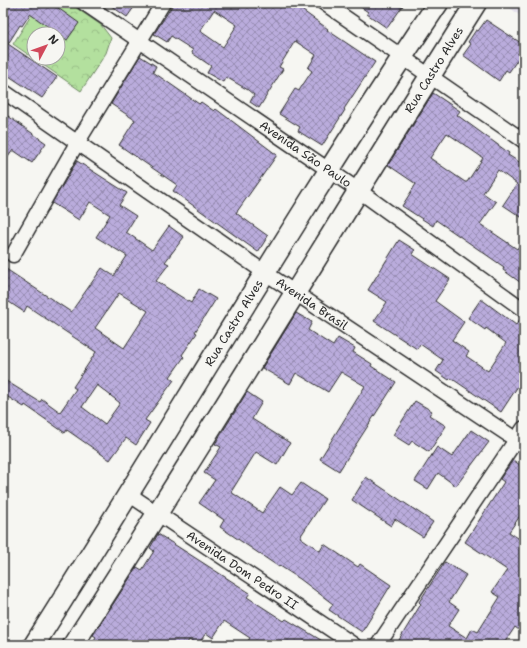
<svg xmlns="http://www.w3.org/2000/svg" width="527" height="648" font-family="'Shantell Sans',sans-serif">
<style>
.built{fill:#e4e0eb}
.park{fill:url(#park-crowns);stroke:#6f8664;fill-rule:evenodd}
.building{fill:url(#building-cross-hatch);stroke:#2b2b2b;fill-rule:evenodd}
.lines{fill:none;stroke-linecap:round;stroke-linejoin:round}
.minor-casing{stroke:#2b2b2b;stroke-width:17}
.secondary-casing{stroke:#2b2b2b;stroke-width:23}
.minor{stroke:#f6f6f2;stroke-width:14}
.secondary{stroke:#f6f6f2;stroke-width:20}
.labels{text-anchor:middle;stroke-width:3;stroke-linejoin:round;paint-order:stroke}
.street-label{font-size:12px;fill:#2b2b2b;stroke:#f6f6f2}
</style>
<defs>
<pattern id="park-crowns" width="20" height="18" patternUnits="userSpaceOnUse"><rect width="20" height="18" fill="#b3e09e"/><path d="M2 6a3 3 0 1 1 6 0M12 15a3 3 0 1 1 6 0" fill="none" stroke="#9ac088"/></pattern>
<pattern id="building-cross-hatch" width="8" height="8" patternUnits="userSpaceOnUse"><rect width="8" height="8" fill="#baacdc"/><path d="M0 0l8 8M0 8l8-8" fill="none" stroke="#978cb3"/></pattern>
</defs>
<rect width="100%" height="100%" fill="#f6f6f2"/>
<filter id="ink" filterUnits="userSpaceOnUse"><feTurbulence type="fractalNoise" baseFrequency=".025" numOctaves="2"/><feDisplacementMap in="SourceGraphic" scale="8" xChannelSelector="R" yChannelSelector="G"/><feConvolveMatrix kernelMatrix="1 2 1 2 8 2 1 2 1" color-interpolation-filters="sRGB"/></filter>
<g filter="url(#ink)">
<path class="built" d="M 503,3 L 524,3 L 524,19 L 513,10 Z"/>
<path class="park" d="M 39,3 L 69,3 L 101,25 L 111,38 L 106,53 L 81,91 L 13,44 ZM 34,34 L 58,34 L 58,58 L 34,58 Z"/>
<g class="building">
<path d="M 3,3 L 51,3 L 79,23 L 67,40 L 30,14 L 22,26 L 20,25 L 8,44 L 57,77 L 42,98 L 3,72 Z"/>
<path d="M 107,3 L 137,3 L 127,17 Z"/>
<path d="M 174,3 L 292,3 L 328,29 L 327,30 L 375,62 L 344,109 L 345,110 L 322,146 L 298,131 L 300,127 L 279,114 L 295,89 L 299,91 L 300,89 L 312,71 L 308,68 L 316,55 L 295,41 L 279,67 L 283,69 L 259,108 L 250,102 L 254,95 L 248,90 L 226,77 L 223,82 L 207,73 L 211,66 L 192,53 L 193,50 L 171,36 L 167,42 L 154,34 ZM 214,10 L 237,25 L 223,47 L 200,31 Z"/>
<path d="M 355,3 L 405,3 L 387,28 L 367,14 L 368,12 Z"/>
<path d="M 486,20 L 524,45 L 518,54 L 520,56 L 509,72 L 506,70 L 499,81 L 463,55 L 471,44 L 468,42 L 476,30 L 478,31 Z"/>
<path d="M 140,56 L 156,66 L 153,72 L 199,104 L 201,102 L 214,111 L 216,109 L 277,155 L 236,213 L 268,236 L 258,252 L 173,191 L 177,185 L 119,145 L 135,120 L 111,104 Z"/>
<path d="M 433,93 L 460,111 L 457,115 L 509,153 L 508,155 L 524,165 L 524,219 L 503,205 L 517,184 L 498,170 L 483,193 L 496,202 L 480,224 L 517,249 L 524,238 L 524,285 L 503,270 L 504,267 L 436,220 L 433,226 L 402,206 L 416,184 L 388,165 ZM 447,133 L 483,158 L 467,182 L 465,182 L 430,158 Z"/>
<path d="M 8,116 L 46,143 L 32,163 L 13,150 L 3,164 L 3,123 Z"/>
<path d="M 77,161 L 127,193 L 119,205 L 136,216 L 126,232 L 152,250 L 169,226 L 184,237 L 165,262 L 169,264 L 156,281 L 191,303 L 199,289 L 216,299 L 195,332 L 197,333 L 182,355 L 184,357 L 170,377 L 174,380 L 145,420 L 150,423 L 136,445 L 126,438 L 110,460 L 67,430 L 65,433 L 25,405 L 24,407 L 3,394 L 3,379 L 40,402 L 42,399 L 60,412 L 76,389 L 73,387 L 96,352 L 27,306 L 24,312 L 3,298 L 3,267 L 71,312 L 102,268 L 114,276 L 127,256 L 96,237 L 110,215 L 90,202 L 79,220 L 52,203 ZM 119,293 L 148,311 L 124,348 L 95,328 ZM 97,385 L 120,403 L 105,424 L 82,407 Z"/>
<path d="M 399,240 L 415,250 L 412,254 L 450,279 L 435,301 L 464,322 L 452,340 L 469,352 L 466,356 L 488,371 L 506,343 L 486,328 L 485,330 L 468,318 L 481,299 L 516,325 L 521,318 L 524,318 L 524,377 L 501,412 L 451,378 L 449,380 L 436,371 L 443,360 L 420,344 L 417,349 L 374,321 L 387,302 L 368,290 Z"/>
<path d="M 296,313 L 312,322 L 308,330 L 333,346 L 338,338 L 355,348 L 353,352 L 372,364 L 371,366 L 396,382 L 339,471 L 320,459 L 365,386 L 341,372 L 328,392 L 296,373 L 290,384 L 262,368 Z"/>
<path d="M 247,392 L 262,402 L 252,419 L 290,443 L 277,465 L 256,452 L 231,492 L 262,513 L 280,487 L 292,495 L 301,483 L 325,499 L 300,537 L 320,551 L 324,544 L 358,567 L 360,564 L 391,585 L 362,632 L 329,610 L 333,604 L 300,579 L 280,566 L 279,567 L 220,527 L 224,520 L 199,503 L 215,480 L 204,473 L 221,447 L 215,444 Z"/>
<path d="M 415,401 L 432,411 L 429,415 L 446,426 L 429,452 L 412,441 L 409,445 L 393,435 Z"/>
<path d="M 471,430 L 489,442 L 456,486 L 438,473 L 428,489 L 415,481 L 437,447 L 452,457 Z"/>
<path d="M 513,460 L 524,468 L 524,510 L 509,532 L 524,542 L 524,634 L 515,627 L 503,645 L 396,645 L 421,604 L 419,602 L 445,562 L 466,575 L 449,602 L 459,609 L 448,626 L 467,638 L 472,629 L 478,632 L 500,597 L 492,592 L 507,570 L 465,542 L 504,482 L 500,479 Z"/>
<path d="M 366,477 L 433,522 L 423,537 L 395,519 L 391,526 L 352,500 Z"/>
<path d="M 158,534 L 250,593 L 247,597 L 284,621 L 286,619 L 329,645 L 245,645 L 250,638 L 224,621 L 213,638 L 206,633 L 198,645 L 189,640 L 186,645 L 91,645 L 96,637 L 93,635 L 137,567 L 142,570 L 154,551 L 150,548 Z"/>
</g>
<g class="lines">
<defs>
<g id="minor">
<path id="s1" d="M 84,3 L 358,190 L 524,310"/>
<path d="M 324,3 L 524,141"/>
<path id="s2" d="M 3,91 L 264,272 L 524,445"/>
<path d="M 13,255 L 77,143 L 163,3"/>
<path id="s3" d="M 130,495 L 354,645"/>
<path d="M 378,645 L 524,428"/>
</g>
<g id="secondary">
<path id="s4" d="M 34,645 C 170,431 297,213 438,3"/>
<path id="s5" d="M 73,645 C 211,433 341,216 476,3"/>
</g>
</defs>
<use href="#minor" class="minor-casing"/>
<use href="#secondary" class="secondary-casing"/>
<use href="#minor" class="minor"/>
<use href="#secondary" class="secondary"/>
</g>
</g>
<g class="labels">
<g class="street-label">
<text dy="4" stroke="none"><textPath href="#s5" startOffset="679">Rua Castro Alves</textPath></text>
<text dy="4" stroke="none"><textPath href="#s1" startOffset="268">Avenida São Paulo</textPath></text>
<text dy="4" stroke="none"><textPath href="#s2" startOffset="375">Avenida Brasil</textPath></text>
<text dy="4" stroke="none"><textPath href="#s4" startOffset="379">Rua Castro Alves</textPath></text>
<text dy="4" stroke="none"><textPath href="#s3" startOffset="135">Avenida Dom Pedro II</textPath></text>
</g>
</g>
<rect width="527" height="648" fill="none" stroke="#f6f6f2" stroke-width="16"/>
<rect x="8" y="8" width="511" height="632" fill="none" stroke="#2b2b2b" stroke-width="1.5" filter="url(#ink)"/>
<g transform="translate(46 46) rotate(49)"><circle r="19" fill="#f6f6f2" stroke="#a5a5a2"/>
<path d="M0-3L7 15L0 10L-7 15Z" fill="#d1495b"/>
<text y="-6" font-size="11" font-weight="bold" text-anchor="middle" fill="#2b2b2b">N</text>
</g>
</svg>
